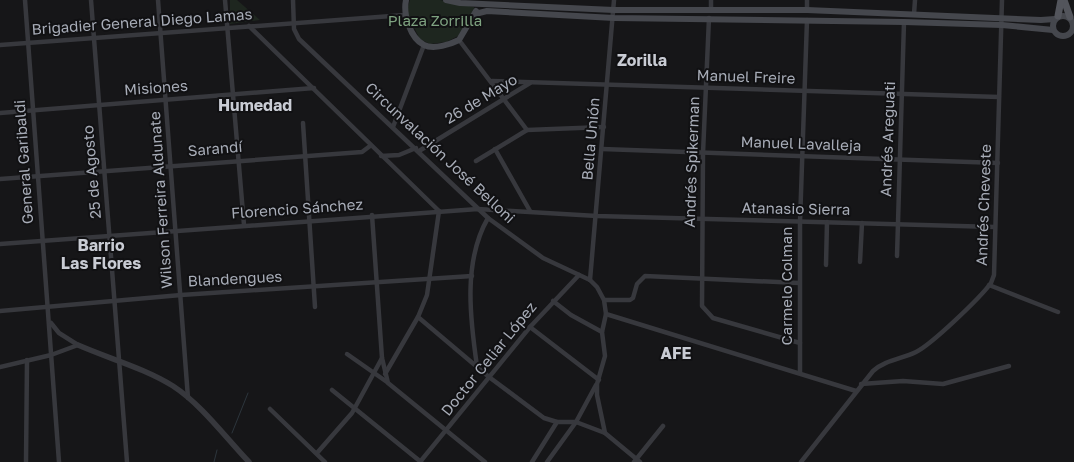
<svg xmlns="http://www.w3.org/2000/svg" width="1074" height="462" font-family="'Golos Text',sans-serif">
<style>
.green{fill:#1e261f}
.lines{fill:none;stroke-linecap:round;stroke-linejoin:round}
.stream{stroke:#2c353c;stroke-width:1}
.minor{stroke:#37383d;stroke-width:4.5}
.tertiary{stroke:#37383d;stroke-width:5.5}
.secondary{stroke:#45474d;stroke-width:6}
.primary{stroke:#53555c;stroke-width:7}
.labels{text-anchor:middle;stroke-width:4;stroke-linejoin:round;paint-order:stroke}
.park-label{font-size:15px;fill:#7fa381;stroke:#111113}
.street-label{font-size:15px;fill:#a8adb8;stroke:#111113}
.neighbourhood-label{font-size:16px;font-weight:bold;fill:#c9ccd4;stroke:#111113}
</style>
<rect width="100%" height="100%" fill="#161618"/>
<g class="green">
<path d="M 230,0 L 237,0 L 260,20 L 230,24 Z"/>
<path d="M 410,0 L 440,0 L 474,7 L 475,10 L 458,36 L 446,42 L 430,44 L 420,39 L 409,18 L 407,10 Z"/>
</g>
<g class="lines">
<g class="stream">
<path d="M 232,433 L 248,393"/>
<path d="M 214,462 L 217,450"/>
</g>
<g class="minor">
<path d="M 25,0 L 59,462"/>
<path d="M 91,0 L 127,462"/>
<path d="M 158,0 L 188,398"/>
<path d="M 225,0 L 244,225"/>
<path d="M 293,0 L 294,29 L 299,39 L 488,218 L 543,258 L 590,280 L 597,287 L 604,300 L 606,314 L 856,391"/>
<path d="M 807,0 L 807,10"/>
<path d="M 711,9 L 711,0"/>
<path d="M 914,14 L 915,0"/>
<path d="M 709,18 L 703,153 L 702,306 L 713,318 L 800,343"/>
<path d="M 249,26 L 439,211"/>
<path d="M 459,40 L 527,130"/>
<path d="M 0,45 L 405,15"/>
<path d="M 492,81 L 999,97"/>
<path d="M 0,113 L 314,88"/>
<path d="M 303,123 L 315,307"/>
<path d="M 393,127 L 424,45"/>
<path d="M 495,149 L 530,211"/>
<path d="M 602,149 L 998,163"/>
<path d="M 419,151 L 530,83"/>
<path d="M 381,156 L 399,155 L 416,148"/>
<path d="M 476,161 L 527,130 L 604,127"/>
<path d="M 0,179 L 362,152 L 370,146"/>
<path d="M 439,211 L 427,295 L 418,317 L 489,377 L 544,418 L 557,422 L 576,422 L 605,433 L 640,462"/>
<path d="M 372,215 L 382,358 L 388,383 L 485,462"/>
<path d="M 0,244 L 478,209 L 597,216 L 995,227"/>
<path d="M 897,256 L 904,22"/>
<path d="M 860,262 L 862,223"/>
<path d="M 826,265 L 827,222"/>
<path d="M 590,280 L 614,0"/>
<path d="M 989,285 L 1058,312"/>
<path d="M 604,300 L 630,300 L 633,298 L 637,284 L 645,276 L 799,283"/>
<path d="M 553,301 L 571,315 L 602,332"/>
<path d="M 0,311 L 181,295 L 472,276"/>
<path d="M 51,323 L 59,333 L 78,345"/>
<path d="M 530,327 L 599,380"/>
<path d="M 347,354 L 387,382"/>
<path d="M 477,366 C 470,318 463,261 488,218"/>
<path d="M 0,367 L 51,355 L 78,345"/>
<path d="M 800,373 L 800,222 L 807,20"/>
<path d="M 385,374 L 418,317"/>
<path d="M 861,384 L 903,381 L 943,384 L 1009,366"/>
<path d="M 332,390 L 421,462"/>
<path d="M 270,409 L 325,462"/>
<path d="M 605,433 L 597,395 L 597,384 L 605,356 L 602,332 L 606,314"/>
<path d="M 317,453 L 352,413 L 382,358"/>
<path d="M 26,462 L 27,360"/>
<path d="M 420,462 L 530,327 L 579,275"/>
<path d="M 532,462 L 557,422"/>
<path d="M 547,462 L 576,422 L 596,385"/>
<path d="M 634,462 L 663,426"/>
<path d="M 801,462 L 873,371 C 885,360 902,359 916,352 C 932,344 980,298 991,283 L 994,275 L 1002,0"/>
</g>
<path class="tertiary" d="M 78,345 C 110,359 144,368 173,386 C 202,405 225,437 249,462"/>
<g class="secondary">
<path d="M 406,0 C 403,14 410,38 424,45 C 434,50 451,44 459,40 L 476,11"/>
<path d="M 446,0 L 460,3 L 614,10 L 807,10 L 1041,20 L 1055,19"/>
<path d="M 475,14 L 487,11 L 614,18 L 904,22 L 1002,25 L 1053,30"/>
<circle cx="1063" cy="26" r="10"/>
</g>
<g class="primary">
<path d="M 1064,0 L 1070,17"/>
<path d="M 1058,16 L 1061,0"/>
</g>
</g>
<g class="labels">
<g class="park-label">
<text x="435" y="26">Plaza Zorrilla</text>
</g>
<g class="street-label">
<text transform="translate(142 22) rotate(-4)" y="5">Brigadier General Diego Lamas</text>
<text transform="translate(746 77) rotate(2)" y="5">Manuel Freire</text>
<text transform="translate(156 88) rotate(-4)" y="5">Misiones</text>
<text transform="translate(481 99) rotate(-31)" y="5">26 de Mayo</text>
<text transform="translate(591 139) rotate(-85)" y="5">Bella Unión</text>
<text transform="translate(888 139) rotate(-88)" y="5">Andrés Areguati</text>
<text transform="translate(801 144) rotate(2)" y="5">Manuel Lavalleja</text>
<text transform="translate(215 149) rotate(-5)" y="5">Sarandí</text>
<text transform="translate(440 153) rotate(43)" y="5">Circunvalación José Belloni</text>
<text transform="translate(24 162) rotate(-94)" y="5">General Garibaldi</text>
<text transform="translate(692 162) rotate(-88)" y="5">Andrés Spikerman</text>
<text transform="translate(92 172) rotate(-95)" y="5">25 de Agosto</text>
<text transform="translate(161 200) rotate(-94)" y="5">Wilson Ferreira Aldunate</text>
<text transform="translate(984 205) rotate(-88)" y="5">Andrés Cheveste</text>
<text transform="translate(297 209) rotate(-4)" y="5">Florencio Sánchez</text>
<text transform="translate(796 209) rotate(1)" y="5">Atanasio Sierra</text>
<text transform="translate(235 279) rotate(-3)" y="5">Blandengues</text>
<text transform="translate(787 286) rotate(-90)" y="5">Carmelo Colman</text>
<text transform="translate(489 359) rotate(-51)" y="5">Doctor Celiar López</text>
</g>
<g class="neighbourhood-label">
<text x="642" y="66">Zorilla</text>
<text x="255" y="111">Humedad</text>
<text x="101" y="251">Barrio<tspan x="101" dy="18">Las Flores</tspan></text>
<text x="676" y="359">AFE</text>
</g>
</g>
</svg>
